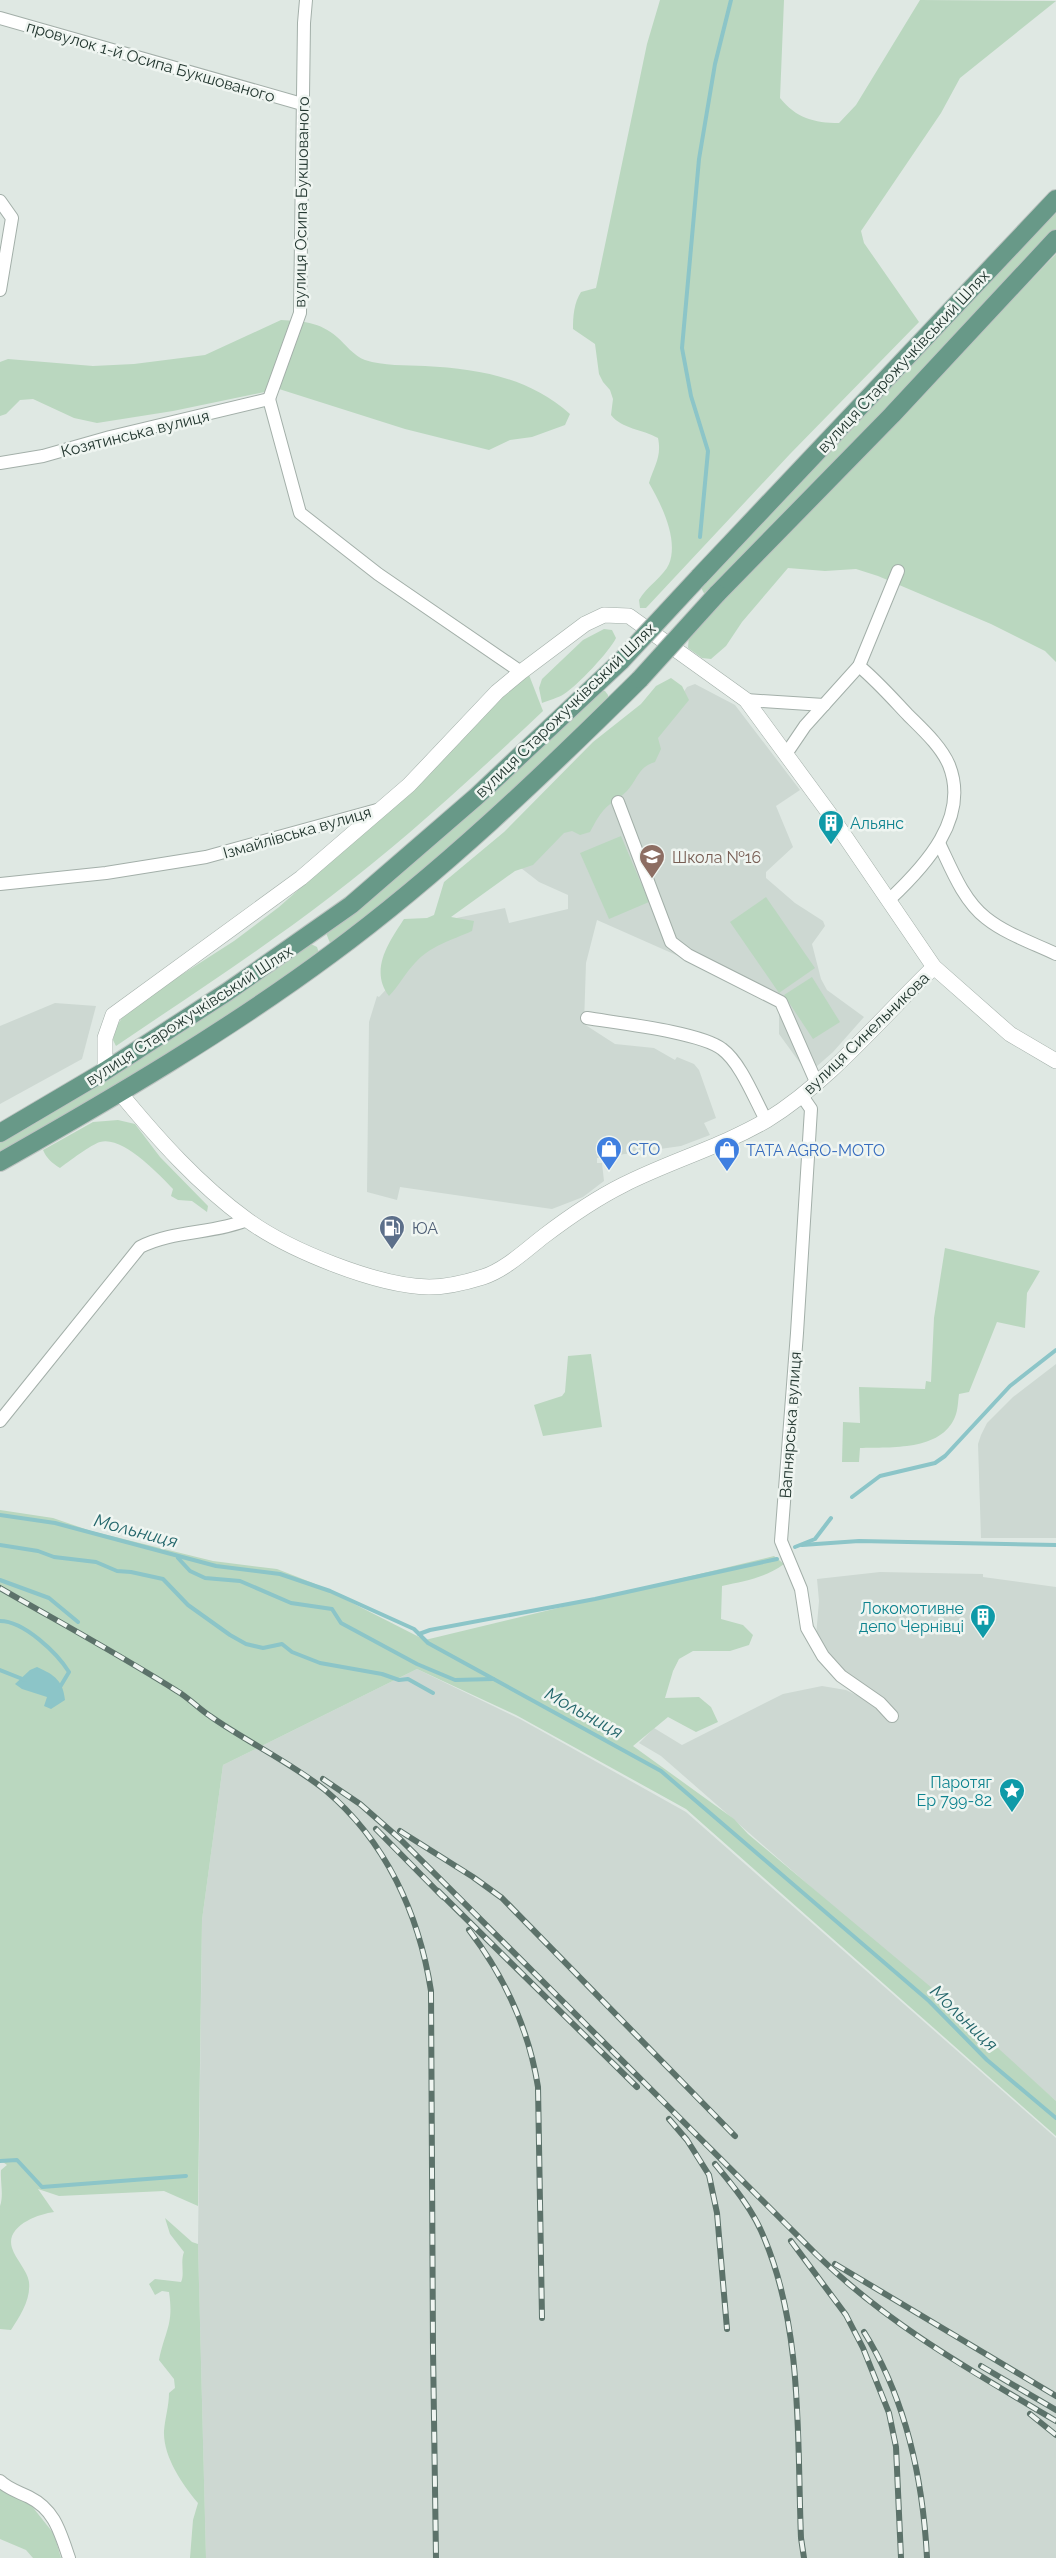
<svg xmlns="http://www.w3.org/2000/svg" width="1056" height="2558" font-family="Raleway,sans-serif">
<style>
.built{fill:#cdd8d2}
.green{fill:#bad7bf}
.water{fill:#8cc5c8}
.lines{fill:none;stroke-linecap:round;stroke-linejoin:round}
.stream{stroke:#8cc5c8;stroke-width:4}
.minor-casing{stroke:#a3afa9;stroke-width:14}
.tertiary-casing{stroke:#a3afa9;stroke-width:16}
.primary-casing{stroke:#bdc3c1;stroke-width:20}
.minor{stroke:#fff;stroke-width:12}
.tertiary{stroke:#fff;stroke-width:15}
.primary{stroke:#689988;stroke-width:18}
.rail-casing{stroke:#5c726a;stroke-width:6}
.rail{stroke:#eff5f1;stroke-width:4;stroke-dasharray:11;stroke-linecap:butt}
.primary-bridge-casing{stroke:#bdc3c1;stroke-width:20;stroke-linecap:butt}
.primary-bridge{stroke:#689988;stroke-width:18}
.labels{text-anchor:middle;stroke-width:5;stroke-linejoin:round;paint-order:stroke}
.street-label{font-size:16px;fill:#22362f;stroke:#eff5f1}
.culture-label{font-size:16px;fill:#0d838f;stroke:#eff5f1;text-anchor:end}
.education-label{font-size:16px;fill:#785e54;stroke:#eff5f1;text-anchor:start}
.shop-label{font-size:16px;fill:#366cbe;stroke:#eff5f1;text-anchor:start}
.service-label{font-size:16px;fill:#4e5e75;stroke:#eff5f1;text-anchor:start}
.water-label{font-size:18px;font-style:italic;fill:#23666b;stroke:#eff5f1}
</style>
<rect width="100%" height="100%" fill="#dfe8e3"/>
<g class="built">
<path d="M 695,684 L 735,705 L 800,790 L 776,806 L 793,847 L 766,872 L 766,878 L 795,903 L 823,921 L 825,926 L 812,944 L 821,979 L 827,990 L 864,1017 L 833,1052 L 808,1074 L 779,1034 L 779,1005 L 737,982 L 597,920 L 586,963 L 584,1024 L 615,1044 L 654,1048 L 675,1060 L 677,1057 L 694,1064 L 699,1070 L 716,1118 L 704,1123 L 710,1135 L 681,1146 L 597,1158 L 597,1163 L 602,1163 L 604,1181 L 583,1197 L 552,1209 L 400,1187 L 397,1200 L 367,1192 L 369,1022 L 377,996 L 379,997 L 394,981 L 442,921 L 505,908 L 509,923 L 568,909 L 568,895 L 539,882 L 521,868 L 622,783 L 687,687 Z"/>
<path d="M 55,1003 L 96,1006 L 82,1059 L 0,1104 L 0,1026 Z"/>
<path d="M 1056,1364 L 1056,1538 L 981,1538 L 978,1444 L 981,1435 L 987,1423 L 1013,1397 Z"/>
<path d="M 880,1572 L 983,1574 L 983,1577 L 1056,1587 L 1056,2101 L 661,1756 L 639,1743 L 654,1728 L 682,1745 L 783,1694 L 822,1686 L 846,1690 L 875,1704 L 890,1722 L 899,1718 L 890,1704 L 838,1667 L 816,1636 L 819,1601 L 817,1579 Z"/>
<path d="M 417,1669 L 520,1719 L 686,1812 L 1056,2138 L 1056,2558 L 206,2558 L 198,2244 L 202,1920 L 223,1765 Z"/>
</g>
<g class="green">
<path d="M 660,0 L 784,0 L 780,98 C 796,118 814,123 839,123 L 856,105 L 920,0 L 1056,1 L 960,78 L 941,113 L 861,231 L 864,243 L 919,322 L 790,454 L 646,608 L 640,608 L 639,600 C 646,587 664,576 669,564 C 679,539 661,504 649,483 C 654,466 662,457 658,438 C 642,429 622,429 611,415 L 613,399 L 610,390 L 603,382 L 599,374 L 595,344 L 573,329 C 573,316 574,303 581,292 L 596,288 L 647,44 Z"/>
<path d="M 1056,208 L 1056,229 L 711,595 L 705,595 L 700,586 Z"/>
<path d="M 1056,254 L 1056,662 L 1045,651 L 991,624 L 878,576 L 856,569 L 825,571 L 788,568 L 742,622 L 726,646 L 711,659 L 702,658 L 688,648 L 689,635 Z"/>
<path d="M 281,320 C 302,321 320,322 337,337 C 345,344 354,356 365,360 C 383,366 406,365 425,366 C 479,369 528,377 570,414 L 565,425 L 532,437 L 510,440 L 489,450 L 405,429 L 279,389 L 173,411 L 97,423 L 74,418 L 33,399 L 20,400 L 6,414 L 0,416 L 0,362 L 8,359 L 93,366 L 134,364 L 205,355 Z"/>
<path d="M 604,629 L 612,630 L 616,638 C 610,651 577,686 564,694 C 558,698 549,700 542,703 L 539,688 L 542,679 L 583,640 Z"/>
<path d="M 529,675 L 543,711 C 475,775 405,840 330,897 C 261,950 188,997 116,1046 L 113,1040 L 116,1027 L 122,1018 L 164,986 L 234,941 L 279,907 L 414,787 L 489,708 Z"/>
<path d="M 671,678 L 682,686 L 689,700 L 658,738 L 661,749 L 655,762 C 638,767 638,779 627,791 C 621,797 615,800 609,805 C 600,812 595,823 590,832 L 580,835 L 572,831 L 564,833 L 533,865 L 515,871 L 451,917 L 474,921 L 472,931 C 452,940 430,946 415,963 C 405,973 399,986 389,996 C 369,970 389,942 404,919 L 427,918 L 434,915 L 444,882 L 504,832 L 593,742 L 641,704 L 656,686 Z"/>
<path d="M 599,691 L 605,691 L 608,695 L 608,702 L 418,876 L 334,945 L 330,943 L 326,933 Z"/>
<path d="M 621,836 L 649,902 L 609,919 L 580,853 Z"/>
<path d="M 766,897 L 815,968 L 779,993 L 730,922 Z"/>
<path d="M 311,944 L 317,947 L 319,953 L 317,957 L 118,1087 L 0,1154 L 0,1138 Z"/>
<path d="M 812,977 L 840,1022 L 813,1039 L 784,995 Z"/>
<path d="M 118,1120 L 135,1124 L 160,1157 L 208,1206 L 207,1212 L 192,1201 L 178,1200 L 171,1196 L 173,1189 C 159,1174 122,1135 100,1142 C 92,1144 68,1162 60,1168 C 52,1163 47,1159 43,1150 L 93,1122 Z"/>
<path d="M 945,1248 L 1040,1271 L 1027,1293 L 1025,1328 L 997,1322 L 969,1392 L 959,1394 C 958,1401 958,1410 955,1417 C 941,1451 891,1447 860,1448 L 859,1462 L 842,1462 L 843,1422 L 860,1423 L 859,1387 L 925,1389 L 926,1381 L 931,1382 L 934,1318 Z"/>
<path d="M 591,1354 L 602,1427 L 543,1436 L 534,1405 L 562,1396 L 565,1392 L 568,1356 Z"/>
<path d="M 0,1510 L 53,1518 L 91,1531 L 213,1561 L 277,1569 L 313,1583 L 425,1640 L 774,1556 L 784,1564 C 765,1578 745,1581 722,1586 L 721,1619 L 743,1625 L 753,1635 L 749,1645 L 730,1651 L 693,1651 L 679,1659 L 673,1671 L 665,1698 L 699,1697 L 711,1707 L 718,1722 L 696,1732 L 668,1717 L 633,1746 L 734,1819 L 748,1834 L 932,1988 L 1056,2101 L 1056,2136 L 686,1809 L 516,1715 L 417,1669 L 223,1765 L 202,1920 L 198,2206 L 164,2191 L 59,2196 L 38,2189 L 54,2212 C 38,2214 5,2226 12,2248 C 16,2260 27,2270 29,2282 C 31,2300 20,2316 11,2330 L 0,2329 L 0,2206 C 4,2195 0,2181 1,2170 L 7,2165 L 0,2160 Z"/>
<path d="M 165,2218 L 192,2242 L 198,2244 L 206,2558 L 190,2558 L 193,2520 L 198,2503 C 182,2484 163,2456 164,2431 C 165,2418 169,2406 169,2393 L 175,2388 L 174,2379 L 159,2360 C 165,2330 174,2325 169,2292 L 162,2291 L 155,2295 L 149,2284 L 155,2279 L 181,2282 C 185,2274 180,2262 184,2252 L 170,2234 Z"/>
<path d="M 0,2488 L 27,2500 L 54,2534 L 61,2558 L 33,2558 L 26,2550 L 0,2539 Z"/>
</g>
<path class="water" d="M 37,1667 C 55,1675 63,1681 65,1700 L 51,1709 L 44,1706 L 47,1697 L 22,1689 L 15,1684 L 30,1670 Z"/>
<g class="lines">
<g class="stream">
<path d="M 700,537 L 708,451 L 691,396 L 682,348 L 699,159 L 715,64 L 731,0"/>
<path d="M 852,1497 L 880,1476 L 935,1463 L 945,1456 L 1010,1386 L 1056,1350"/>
<path d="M 0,1515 L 55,1523 L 216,1566 L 280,1574 L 330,1591 L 414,1629 L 428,1643 L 661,1771 L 929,2001 L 987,2060 L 1056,2118"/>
<path d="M 0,1545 L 38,1551 L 54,1557 L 96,1562 L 117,1571 L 131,1572 L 163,1579 L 188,1605 L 230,1635 L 246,1644 L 263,1648 L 282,1644 L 292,1652 L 320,1663 L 382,1674 L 399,1680 L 408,1679 L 433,1693"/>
<path d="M 802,1545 L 859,1541 L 1056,1545"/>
<path d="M 795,1547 L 815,1539 L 831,1518"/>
<path d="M 178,1558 L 190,1571 L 205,1578 L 240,1581 L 291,1603 L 332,1609 L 341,1623 L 417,1664 L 455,1680 L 493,1679"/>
<path d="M 0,1580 L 49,1598 L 78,1622"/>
<path d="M 0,1621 C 24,1621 57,1653 69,1672 L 60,1687"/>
<path d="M 419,1634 L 430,1630 L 595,1599 L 777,1559"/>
<path d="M 0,1670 L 25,1680"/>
<path d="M 0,2161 L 17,2160 L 42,2187 L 186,2176"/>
</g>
<defs>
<g id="minor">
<path d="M 0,18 L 302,104"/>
<path d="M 0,201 L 12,218 L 0,290"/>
<path d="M 269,399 L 300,313 L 304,23 L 306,0"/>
<path d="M 269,399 L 300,513 L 378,574 L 521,672"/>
<path d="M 0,463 L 43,456 L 110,437 L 269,399"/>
<path d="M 859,666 C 877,681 892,698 908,715 C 922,729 941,746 949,765 C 970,818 925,866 890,899"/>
<path d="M 746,700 L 824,705"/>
<path d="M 786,754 L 805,726 L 859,666 L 898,571"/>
<path d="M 618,802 L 671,942 L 688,955 L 781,1002 L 817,1084"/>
<path d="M 939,843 C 951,868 963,900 986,918 C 1006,934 1033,943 1056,954"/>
<path d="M 0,884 L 106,873 L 206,857 L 377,810"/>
<path d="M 587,1018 C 617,1023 700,1032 722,1049 C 741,1063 755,1100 766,1120"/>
<path d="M 802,1096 L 811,1109 L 797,1333 L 781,1541 L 801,1589 L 807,1628 L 823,1656 L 841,1676 L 880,1703 L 892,1716"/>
<path d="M 0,1421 L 140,1247 C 173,1230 213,1234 247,1220"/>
<path d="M 0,2481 C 8,2489 19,2492 29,2497 C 55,2510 60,2532 69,2558"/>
</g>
<g id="tertiary">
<path d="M 105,1071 L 105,1038 L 113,1015 L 301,878 L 409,785 L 497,692 L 521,672 L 585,624 L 604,615 L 629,616 L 746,700 L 829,813 L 934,967 L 1010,1034 L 1056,1061"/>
<path d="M 120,1093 C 158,1139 198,1184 246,1219 C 288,1250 377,1286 429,1287 C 446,1287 467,1282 483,1277 C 505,1270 526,1250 544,1236 C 569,1217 595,1199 623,1185 C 670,1161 721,1147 767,1120 C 829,1082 882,1017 934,967"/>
</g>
<g id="primary">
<path d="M 699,577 L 1056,199"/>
<path d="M 717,594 L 892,415 L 1056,239"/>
<path d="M 0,1133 L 105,1071 L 227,992 L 351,905 L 477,796 L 621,661"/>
<path d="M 0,1162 C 113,1098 227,1031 331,954 C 442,872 543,775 640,679"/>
</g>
</defs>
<use href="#minor" class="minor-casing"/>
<use href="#tertiary" class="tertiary-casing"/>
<use href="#primary" class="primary-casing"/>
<use href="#minor" class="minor"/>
<use href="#tertiary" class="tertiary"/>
<use href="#primary" class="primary"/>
<defs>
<g id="rail">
<path d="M 0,1588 C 59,1622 120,1655 177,1691 C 189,1698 199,1709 210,1716 C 247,1742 290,1762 325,1790 C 386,1841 419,1914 431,1991 L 433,2349 L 436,2558"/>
<path d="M 323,1779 L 360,1804 L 400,1839 L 817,2255 C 889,2325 970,2370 1056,2421"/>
<path d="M 376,1829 L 443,1897"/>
<path d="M 400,1831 L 473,1877 L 502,1898 L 735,2136"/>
<path d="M 438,1891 L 637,2087"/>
<path d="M 469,1930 C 504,1976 529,2030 538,2087 L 542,2318"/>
<path d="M 669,2119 L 687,2140 L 709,2175 L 717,2213 L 727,2329"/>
<path d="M 715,2164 C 734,2187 754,2211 765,2240 C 803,2332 797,2439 801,2538 L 804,2558"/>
<path d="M 791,2241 L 846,2315 L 863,2348 L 889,2413 L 896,2447 L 901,2558"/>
<path d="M 835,2264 L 1056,2396"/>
<path d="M 864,2332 C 906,2399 923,2480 927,2558"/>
<path d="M 981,2366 L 1056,2410"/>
<path d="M 1030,2414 L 1056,2435"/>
</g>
</defs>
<use href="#rail" class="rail-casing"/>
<use href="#rail" class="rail"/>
<defs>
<g id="primary-bridge">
<path d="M 621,661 L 699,577"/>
<path d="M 640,679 L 717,594"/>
</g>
</defs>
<use href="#primary-bridge" class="primary-bridge-casing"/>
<use href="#primary-bridge" class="primary-bridge"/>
</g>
<defs>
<symbol id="building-pin" viewBox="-11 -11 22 30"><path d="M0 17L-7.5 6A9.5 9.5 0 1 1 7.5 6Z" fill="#0f9aa8" stroke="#eff5f1"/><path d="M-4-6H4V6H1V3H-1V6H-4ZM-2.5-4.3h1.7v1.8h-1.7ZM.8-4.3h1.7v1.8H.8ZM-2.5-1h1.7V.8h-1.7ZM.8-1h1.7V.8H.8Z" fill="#fff"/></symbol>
<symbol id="school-pin" viewBox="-11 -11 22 30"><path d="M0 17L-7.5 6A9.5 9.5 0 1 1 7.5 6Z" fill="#8d6e63" stroke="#eff5f1"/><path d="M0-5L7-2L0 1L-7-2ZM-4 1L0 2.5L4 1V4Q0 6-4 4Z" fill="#fff"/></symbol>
<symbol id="shop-pin" viewBox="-11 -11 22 30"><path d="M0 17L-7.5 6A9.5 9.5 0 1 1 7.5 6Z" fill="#3f7fe0" stroke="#eff5f1"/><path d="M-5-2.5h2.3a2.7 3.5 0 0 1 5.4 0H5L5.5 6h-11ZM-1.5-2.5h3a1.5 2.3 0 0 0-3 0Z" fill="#fff"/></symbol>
<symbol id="fuel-pin" viewBox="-11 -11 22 30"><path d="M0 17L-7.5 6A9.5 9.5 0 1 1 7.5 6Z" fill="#5c6f8a" stroke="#eff5f1"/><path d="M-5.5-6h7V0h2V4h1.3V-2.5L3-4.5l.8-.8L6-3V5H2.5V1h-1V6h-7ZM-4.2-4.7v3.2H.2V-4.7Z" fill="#fff"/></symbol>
<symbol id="sight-pin" viewBox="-11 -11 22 30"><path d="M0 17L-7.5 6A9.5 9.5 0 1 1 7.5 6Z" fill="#0f9aa8" stroke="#eff5f1"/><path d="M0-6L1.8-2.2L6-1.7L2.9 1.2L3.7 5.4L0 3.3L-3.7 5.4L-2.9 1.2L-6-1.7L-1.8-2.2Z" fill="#fff"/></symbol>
</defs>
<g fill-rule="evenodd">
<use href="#building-pin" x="816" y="808" width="30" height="40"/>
<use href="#school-pin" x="637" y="842" width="30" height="40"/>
<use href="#shop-pin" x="594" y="1134" width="30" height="40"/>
<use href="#shop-pin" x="712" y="1135" width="30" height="40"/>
<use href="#fuel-pin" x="377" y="1213" width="30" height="40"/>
<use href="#building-pin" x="968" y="1602" width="30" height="40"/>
<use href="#sight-pin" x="997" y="1776" width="30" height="40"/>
</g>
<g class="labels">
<g class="street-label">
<text transform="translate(151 61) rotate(16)" y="6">провулок 1-й Осипа Букшованого</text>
<text transform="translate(301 202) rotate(-89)" y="6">вулиця Осипа Букшованого</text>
<text transform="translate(903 361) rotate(-47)" y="6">вулиця Старожучківський Шлях</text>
<text transform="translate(135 433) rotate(-14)" y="6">Козятинська вулиця</text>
<text transform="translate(565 710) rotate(-44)" y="6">вулиця Старожучківський Шлях</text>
<text transform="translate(297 832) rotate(-16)" y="6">Ізмайлівська вулиця</text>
<text transform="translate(189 1015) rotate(-33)" y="6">вулиця Старожучківський Шлях</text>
<text transform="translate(866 1033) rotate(-44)" y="6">вулиця Синельникова</text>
<text transform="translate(790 1425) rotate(-86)" y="6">Вапнярська вулиця</text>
</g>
<g class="culture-label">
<text x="850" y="829" text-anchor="start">Альянс</text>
<text x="964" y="1614">Локомотивне<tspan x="964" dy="18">депо Чернівці</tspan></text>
<text x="992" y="1788">Паротяг<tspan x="992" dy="18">Ер 799-82</tspan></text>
</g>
<g class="education-label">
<text x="672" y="863">Школа №16</text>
</g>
<g class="shop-label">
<text x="628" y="1155">СТО</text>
<text x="746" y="1156">TATA AGRO-MOTO</text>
</g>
<g class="service-label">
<text x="412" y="1234">ЮА</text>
</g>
<g class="water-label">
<text transform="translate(136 1531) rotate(15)" y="6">Мольниця</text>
<text transform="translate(584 1713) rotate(29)" y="6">Мольниця</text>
<text transform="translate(964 2018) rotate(44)" y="6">Мольниця</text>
</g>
</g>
</svg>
